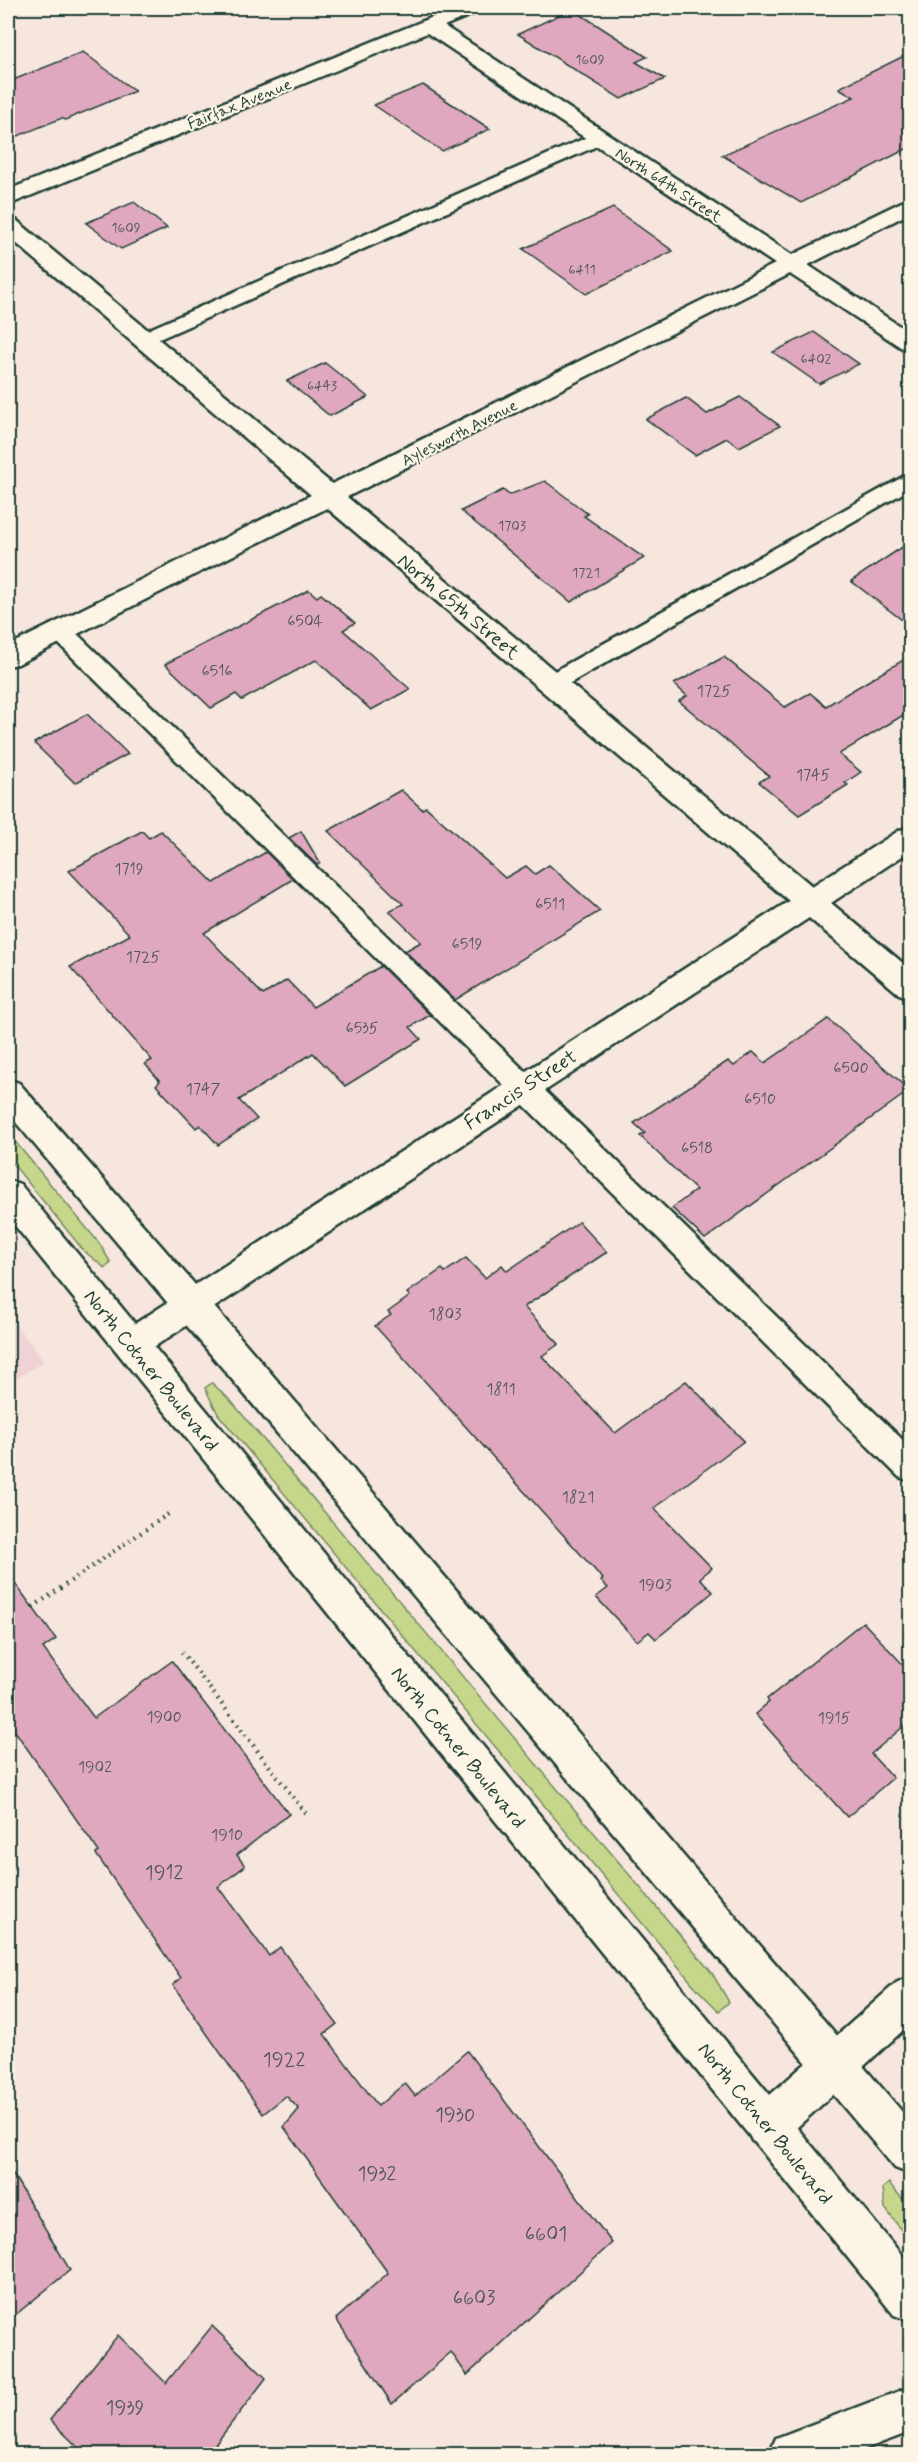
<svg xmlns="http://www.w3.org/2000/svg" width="918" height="2462" font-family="Mynerve,sans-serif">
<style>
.built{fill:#efd3d4}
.green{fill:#c6d78c;stroke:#728a60;stroke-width:1.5}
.building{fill:#dfa8bf;stroke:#1f3d34;stroke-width:1.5}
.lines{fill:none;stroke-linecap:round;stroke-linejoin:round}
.lane-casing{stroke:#1f3d34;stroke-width:5}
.street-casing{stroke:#1f3d34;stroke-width:5}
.secondary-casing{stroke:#1f3d34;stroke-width:5}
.path{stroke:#1f3d34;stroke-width:4.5;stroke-dasharray:1.5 5;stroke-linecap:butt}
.lane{fill:#fcf5e5;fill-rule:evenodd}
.street{fill:#fcf5e5;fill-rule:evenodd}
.secondary{fill:#fcf5e5;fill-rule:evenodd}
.labels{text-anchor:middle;stroke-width:4.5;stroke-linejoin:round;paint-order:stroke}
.far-number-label{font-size:14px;fill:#4f5857}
.far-street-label{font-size:16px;fill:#1f3d34;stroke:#fcf5e5}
.number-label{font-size:16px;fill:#4f5857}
.street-label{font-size:20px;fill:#1f3d34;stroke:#fcf5e5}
.near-number-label{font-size:20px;fill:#4f5857}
</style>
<rect width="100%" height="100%" fill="#f6e6dd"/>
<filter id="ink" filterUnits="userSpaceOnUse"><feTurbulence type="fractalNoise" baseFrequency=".0167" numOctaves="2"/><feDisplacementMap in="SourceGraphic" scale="12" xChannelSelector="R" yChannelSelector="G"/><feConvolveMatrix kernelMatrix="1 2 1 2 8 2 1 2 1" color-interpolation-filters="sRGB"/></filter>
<g filter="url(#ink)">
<path class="built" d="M 8,1315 L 44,1361 L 8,1384 Z"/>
<g class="green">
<path d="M 8,1133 L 99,1243 L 111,1263 L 105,1268 L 84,1251 L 8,1158 Z"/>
<path d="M 212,1383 L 231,1401 L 712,1973 L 729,2002 L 719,2011 L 697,1989 L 218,1414 L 205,1388 Z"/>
<path d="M 889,2183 L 910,2208 L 910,2242 L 885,2208 L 883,2188 Z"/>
</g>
<g class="building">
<path d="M 572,9 L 647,57 L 636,62 L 665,79 L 621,99 L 518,34 Z"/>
<path d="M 83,52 L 135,91 L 65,120 L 62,118 L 8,140 L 8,82 Z"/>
<path d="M 910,53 L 910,147 L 801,203 L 722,155 L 854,97 L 839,88 Z"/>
<path d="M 423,85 L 490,129 L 442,151 L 374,105 Z"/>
<path d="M 134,202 L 167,228 L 121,249 L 86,223 Z"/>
<path d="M 613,208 L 673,251 L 586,294 L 523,249 Z"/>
<path d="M 814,332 L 859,364 L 819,384 L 773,352 Z"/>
<path d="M 325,363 L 368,397 L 330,416 L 287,381 Z"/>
<path d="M 740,397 L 780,426 L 739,447 L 727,438 L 695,455 L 646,419 L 686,398 L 707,414 Z"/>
<path d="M 545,481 L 588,514 L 584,516 L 644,558 L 571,602 L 461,511 L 503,490 L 509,495 Z"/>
<path d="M 910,542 L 910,626 L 851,581 Z"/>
<path d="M 309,590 L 317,597 L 321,594 L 355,623 L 343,630 L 410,689 L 371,710 L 316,660 L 242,700 L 236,694 L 211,708 L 165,664 Z"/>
<path d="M 910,656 L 910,711 L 839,754 L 861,772 L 845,783 L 848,785 L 799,815 L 759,782 L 769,776 L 679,701 L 687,696 L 674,684 L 724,657 L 785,707 L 810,693 L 826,706 Z"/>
<path d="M 87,714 L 128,754 L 75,783 L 34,743 Z"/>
<path d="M 401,790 L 422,809 L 426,807 L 505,878 L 526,866 L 535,874 L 549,865 L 600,911 L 455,1000 L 405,951 L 421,942 L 389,911 L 403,904 L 328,831 Z"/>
<path d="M 142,831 L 149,838 L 161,831 L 214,883 L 266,852 L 293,879 L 204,933 L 263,995 L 287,980 L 313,1007 L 381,966 L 430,1015 L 410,1027 L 421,1039 L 345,1086 L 313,1053 L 239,1100 L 257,1119 L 218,1145 L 200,1125 L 196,1128 L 156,1085 L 160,1081 L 145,1064 L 152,1060 L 70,967 L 130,935 L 69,871 Z"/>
<path d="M 301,831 L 320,863 L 317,865 L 289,838 Z"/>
<path d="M 828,1019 L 910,1090 L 705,1239 L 672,1208 L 696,1190 L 640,1136 L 645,1133 L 634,1123 L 728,1061 L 734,1066 L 753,1052 L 765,1063 Z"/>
<path d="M 579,1222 L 607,1252 L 524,1307 L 559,1344 L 542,1356 L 615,1433 L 686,1381 L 744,1441 L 654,1508 L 712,1568 L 700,1578 L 713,1592 L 656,1639 L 649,1632 L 637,1641 L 596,1597 L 608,1588 L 601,1581 L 603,1579 L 375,1326 L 391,1315 L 388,1312 L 410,1296 L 407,1293 L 442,1269 L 445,1272 L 466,1258 L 485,1278 L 502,1265 L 507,1271 Z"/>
<path d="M 8,1574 L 56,1639 L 43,1648 L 94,1718 L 172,1661 L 289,1814 L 237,1855 L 245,1866 L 218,1887 L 269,1956 L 280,1947 L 337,2024 L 324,2034 L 378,2106 L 405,2083 L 415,2096 L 467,2051 L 612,2243 L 467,2375 L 451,2352 L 392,2404 L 336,2319 L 388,2273 L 284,2127 L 299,2109 L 286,2096 L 263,2114 L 173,1985 L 181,1978 L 96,1854 L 99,1852 L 8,1721 Z"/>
<path d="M 863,1622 L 910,1672 L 910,1721 L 871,1754 L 893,1778 L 847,1817 L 755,1714 L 769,1702 L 767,1699 Z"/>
<path d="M 8,2166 L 70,2270 L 8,2321 Z"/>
<path d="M 212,2326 L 266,2378 L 208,2454 L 85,2454 L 50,2420 L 118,2335 L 166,2383 Z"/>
</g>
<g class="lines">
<defs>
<g id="lane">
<path d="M 599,132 L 608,138 L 606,142 L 150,343 L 136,343 L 133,339 L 136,335 Z"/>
<path d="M 910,473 L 910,489 L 558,690 L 550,692 L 542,690 L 538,684 L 542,678 Z"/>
<path d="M 60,623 L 68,625 L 910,1447 L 910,1481 L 899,1477 L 52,637 L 48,631 L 52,625 Z"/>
</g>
<g id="street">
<path d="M 455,8 L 481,8 L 478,12 L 444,26 L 792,255 L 910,198 L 910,213 L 808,265 L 910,333 L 910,350 L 902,348 L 790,274 L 347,497 L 812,886 L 900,830 L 910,827 L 910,851 L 831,903 L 910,969 L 910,998 L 899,994 L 809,918 L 143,1354 L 131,1359 L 119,1354 L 114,1344 L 119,1334 L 789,901 L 327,508 L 18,664 L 8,666 L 8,646 L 311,495 L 8,236 L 8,218 L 16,220 L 332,484 L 775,264 L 427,33 L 8,205 L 8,190 Z"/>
<path d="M 910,1976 L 910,2024 L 782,2141 L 767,2147 L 752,2141 L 746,2126 L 752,2111 L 896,1983 Z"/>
<path d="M 910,2387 L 910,2432 L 852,2454 L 769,2454 L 776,2438 Z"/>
</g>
<g id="secondary">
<path d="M 8,1079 L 19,1083 L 204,1295 L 910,2121 L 910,2174 L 895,2168 L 8,1113 Z"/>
<path d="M 8,1180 L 20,1184 L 910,2265 L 910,2321 L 894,2315 L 8,1217 Z"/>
</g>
</defs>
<use href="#lane" class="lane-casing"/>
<use href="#street" class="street-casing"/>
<use href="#secondary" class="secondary-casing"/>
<g class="path">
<path d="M 33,1607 L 171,1512"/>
<path d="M 182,1652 L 306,1814"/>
</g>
<use href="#lane" class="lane"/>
<use href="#street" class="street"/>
<use href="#secondary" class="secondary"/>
</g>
</g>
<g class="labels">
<g class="far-number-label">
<text x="590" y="64">1609</text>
<text x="126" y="232">1609</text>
<text x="582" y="274">6411</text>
<text x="816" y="363">6402</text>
<text x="322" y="390">6443</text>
<text x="512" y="530">1703</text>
<text x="586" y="577">1721</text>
</g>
<g class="far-street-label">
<text transform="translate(239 103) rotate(-22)" y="6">Fairfax Avenue</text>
<text transform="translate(669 184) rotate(33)" y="6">North 64th Street</text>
<text transform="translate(459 432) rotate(-27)" y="6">Aylesworth Avenue</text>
</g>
<g class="number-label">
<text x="305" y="626">6504</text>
<text x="217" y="676">6516</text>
<text x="714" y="696">1725</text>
<text x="813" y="780">1745</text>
<text x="129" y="874">1719</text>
<text x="550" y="909">6511</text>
<text x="467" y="949">6519</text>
<text x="143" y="962">1725</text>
<text x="362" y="1033">6535</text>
<text x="851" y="1073">6500</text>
<text x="203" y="1094">1747</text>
<text x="760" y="1104">6510</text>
<text x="697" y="1153">6518</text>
<text x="445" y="1319">1803</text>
<text x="501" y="1394">1811</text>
<text x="578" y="1502">1821</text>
<text x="655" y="1590">1903</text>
<text x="164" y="1722">1900</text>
<text x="834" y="1723">1915</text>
<text x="95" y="1772">1902</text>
<text x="227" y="1840">1910</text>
</g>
<g class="street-label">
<text transform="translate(459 606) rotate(40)" y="7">North 65th Street</text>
<text transform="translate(520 1089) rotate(-33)" y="7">Francis Street</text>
<text transform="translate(152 1370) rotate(51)" y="7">North Cotner Boulevard</text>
<text transform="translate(459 1747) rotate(51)" y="7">North Cotner Boulevard</text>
<text transform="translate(766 2123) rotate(51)" y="7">North Cotner Boulevard</text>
</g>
<g class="near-number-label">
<text x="164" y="1879">1912</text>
<text x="284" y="2066">1922</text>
<text x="455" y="2121">1930</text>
<text x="377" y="2180">1932</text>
<text x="546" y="2240">6601</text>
<text x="474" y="2304">6603</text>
<text x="125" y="2414">1939</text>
</g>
</g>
<rect width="918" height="2462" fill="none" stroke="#fcf5e5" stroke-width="30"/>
<rect x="15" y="15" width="888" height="2432" fill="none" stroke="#1f3d34" stroke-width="2" filter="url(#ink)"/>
</svg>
